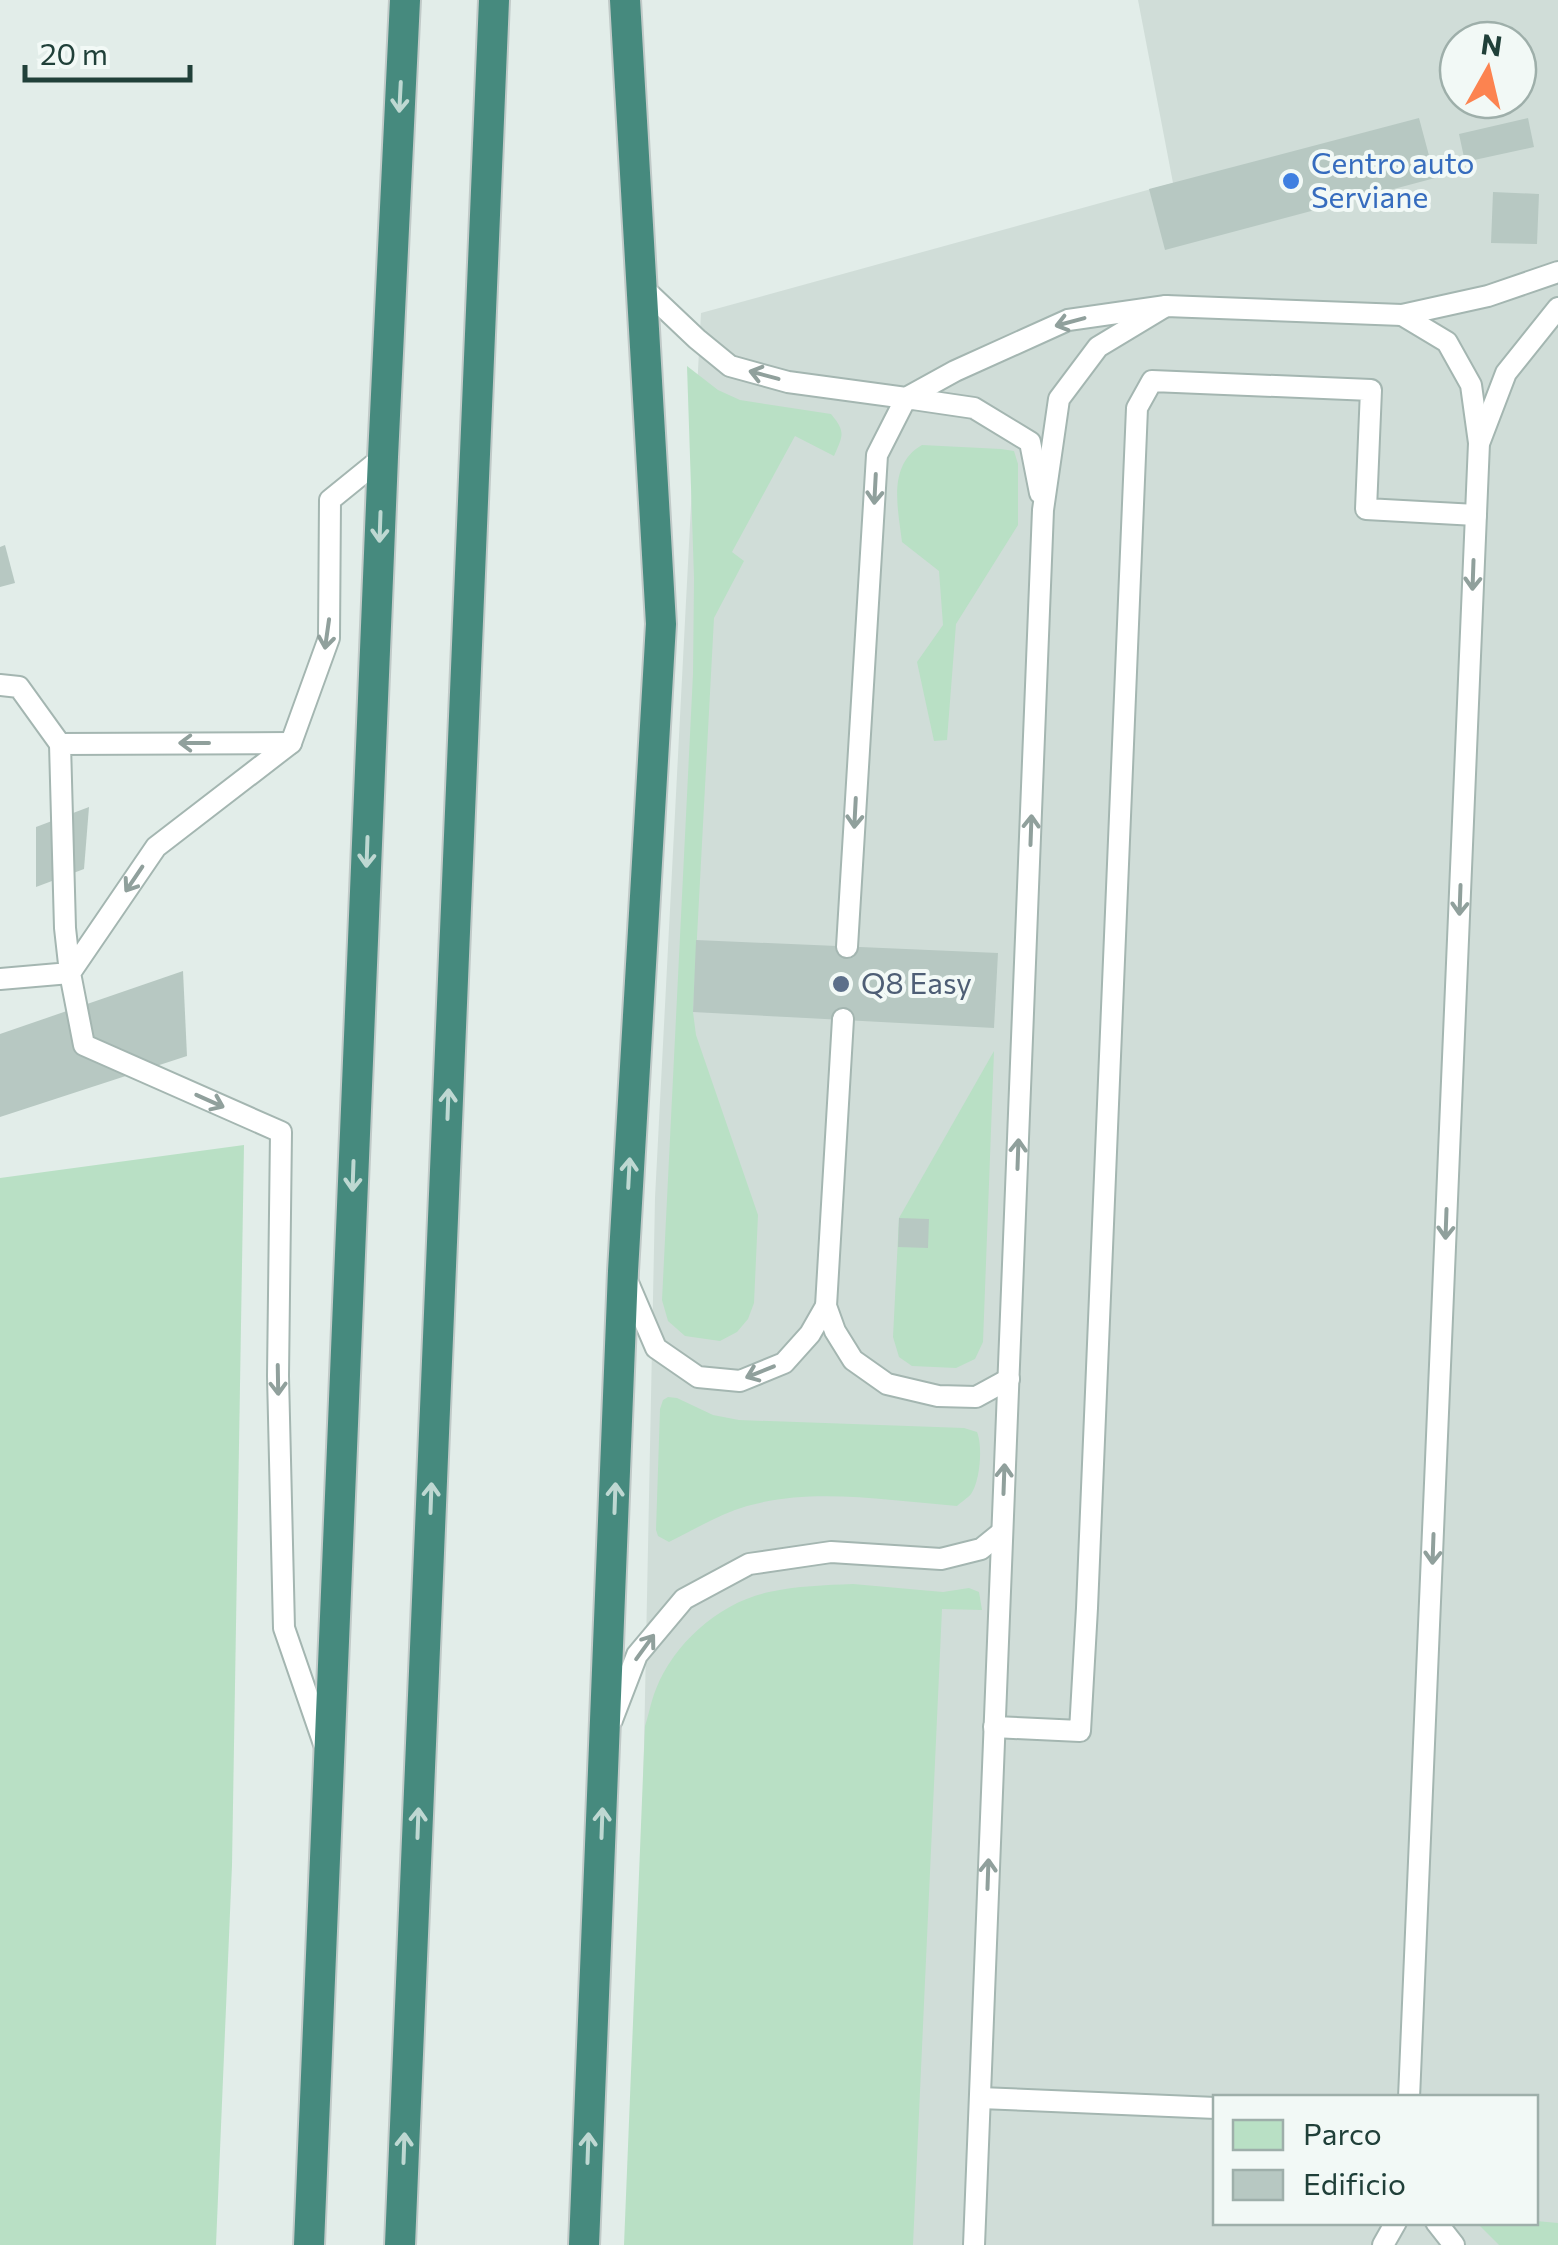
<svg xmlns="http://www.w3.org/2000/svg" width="1558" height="2245" font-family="Commissioner,sans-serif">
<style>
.built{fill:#d0ddd8;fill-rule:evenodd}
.green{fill:#b9e0c5}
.building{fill:#b7c8c2}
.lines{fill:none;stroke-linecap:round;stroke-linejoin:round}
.service-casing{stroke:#a4b6b1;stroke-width:24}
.trunk-casing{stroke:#c1cac8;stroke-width:34}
.service{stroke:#fff;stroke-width:20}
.trunk{stroke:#468a7e;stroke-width:30}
.oneway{stroke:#bed8d2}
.oneway2{stroke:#90a09c}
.shop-dot{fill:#3f7fe0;stroke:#f2f9f6;stroke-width:4}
.service-dot{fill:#5c6f8a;stroke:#f2f9f6;stroke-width:4}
.labels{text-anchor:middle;stroke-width:8;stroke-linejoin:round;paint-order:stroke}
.shop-label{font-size:30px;fill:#366cbe;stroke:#f2f9f6;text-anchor:start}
.service-label{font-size:30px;fill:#4e5e75;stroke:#f2f9f6;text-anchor:start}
</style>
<rect width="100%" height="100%" fill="#e2ede9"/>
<path class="built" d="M 1138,0 L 1558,0 L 1558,2245 L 634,2245 L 655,1198 L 701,313 L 1173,183 ZM 1458,40 L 1518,40 L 1518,100 L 1458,100 ZM 1216,2098 L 1536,2098 L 1536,2222 L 1216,2222 Z"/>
<g class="green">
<path d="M 687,366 L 718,390 L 740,400 L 831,414 C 846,432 843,435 834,456 L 795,436 L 732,552 L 744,561 L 714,618 L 693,1012 L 696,1035 L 758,1215 L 754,1303 L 748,1319 L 737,1332 L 720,1341 L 685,1336 L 668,1321 L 662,1300 L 693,674 L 694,578 Z"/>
<path d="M 922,445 L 1001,449 L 1014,451 L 1018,464 L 1018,525 L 956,624 L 947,740 L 934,741 L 917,662 L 943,625 L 939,571 L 902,542 C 898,508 887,465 922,445 Z"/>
<path d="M 994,1051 L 983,1342 L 975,1359 L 956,1368 L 912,1366 L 899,1357 L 893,1337 L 899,1218 Z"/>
<path d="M 244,1145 L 232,1865 L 216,2245 L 0,2245 L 0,1178 Z"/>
<path d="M 668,1397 L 677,1398 L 713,1415 L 739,1420 L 964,1428 L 977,1432 C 983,1446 980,1482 971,1494 C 969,1497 960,1503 957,1506 C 889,1501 814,1487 747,1506 C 720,1514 695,1529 669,1542 L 658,1536 L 656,1530 L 660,1409 L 663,1400 Z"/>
<path d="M 853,1584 L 943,1592 L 969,1588 L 979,1592 L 982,1610 L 942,1609 L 913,2245 L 624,2245 L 645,1726 C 649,1714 651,1701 656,1689 C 674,1643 720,1602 769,1592 C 797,1586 825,1585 853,1584 Z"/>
<path d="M 1536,2221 L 1558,2223 L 1558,2245 L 1499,2245 L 1477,2223 Z"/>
</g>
<g class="building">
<path d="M 1419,118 L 1435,178 L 1165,250 L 1149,189 Z"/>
<path d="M 1528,118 L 1534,147 L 1465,162 L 1459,134 Z"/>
<path d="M 1493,192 L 1539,194 L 1537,244 L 1491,243 Z"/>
<path d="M 5,545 L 15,583 L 0,587 L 0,547 Z"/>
<path d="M 89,807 L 84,869 L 36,887 L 36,827 Z"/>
<path d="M 696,940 L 998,953 L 994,1028 L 693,1012 Z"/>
<path d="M 183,971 L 187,1056 L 0,1117 L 0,1034 Z"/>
<path d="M 899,1218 L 929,1219 L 928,1248 L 898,1247 Z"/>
</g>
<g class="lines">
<defs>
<g id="service">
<path d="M 640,285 L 697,339 L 730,366 L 788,382 L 906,398 L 955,371 L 1068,320 L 1166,306 L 1402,315 L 1488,296 L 1558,272"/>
<path d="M 1402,315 L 1447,342 L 1471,385 L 1479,443 L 1409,2098"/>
<path d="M 1480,441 L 1506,373 L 1558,308"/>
<path d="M 0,685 L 19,687 L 60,744"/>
<path d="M 847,947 L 877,455 L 906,398 L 974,408 L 1030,442 L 1040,493"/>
<path d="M 0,979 L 70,973 L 65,928 L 60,744 L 291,743"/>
<path d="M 843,1019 L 826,1306 L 835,1331 L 853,1360 L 887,1384 L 938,1396 L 976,1397 L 1009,1379"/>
<path d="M 626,1278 L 656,1348 L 698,1377 L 740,1381 L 784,1363 L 810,1334 L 826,1306"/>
<path d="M 612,1720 L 637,1655 L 684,1599 L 749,1564 L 831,1552 L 941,1559 L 981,1549 L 1002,1532"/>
<path d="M 994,1727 L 1080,1731 L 1087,1608 L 1137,408 L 1152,381 L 1371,390 L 1366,509 L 1476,515"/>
<path d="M 324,1744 L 284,1628 L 278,1376 L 281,1132 L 84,1045 L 70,973 L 156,847 L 291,743 L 329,638 L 330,500 L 383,457"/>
<path d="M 980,2098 L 1216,2108"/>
<path d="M 1436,2222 L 1454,2245"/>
<path d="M 974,2245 L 1043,510 L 1059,399 L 1098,347 L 1166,306"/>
<path d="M 1383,2245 L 1396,2222"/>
</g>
<g id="trunk">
<path d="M 309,2245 L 383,457 L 405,0"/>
<path d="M 400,2245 L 494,0"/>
<path d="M 584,2245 L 623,1271 L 661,624 L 625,0"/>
</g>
</defs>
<use href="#service" class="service-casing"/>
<use href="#trunk" class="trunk-casing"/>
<use href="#service" class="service"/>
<use href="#trunk" class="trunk"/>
</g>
<defs><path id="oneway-shaft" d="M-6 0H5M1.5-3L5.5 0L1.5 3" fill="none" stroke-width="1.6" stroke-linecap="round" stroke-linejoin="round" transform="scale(2.5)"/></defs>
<g class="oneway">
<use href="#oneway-shaft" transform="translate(400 97) rotate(93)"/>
<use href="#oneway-shaft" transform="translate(380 527) rotate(92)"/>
<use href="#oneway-shaft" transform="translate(367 852) rotate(92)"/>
<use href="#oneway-shaft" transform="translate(448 1104) rotate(-88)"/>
<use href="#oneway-shaft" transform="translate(629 1173) rotate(-87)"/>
<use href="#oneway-shaft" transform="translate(353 1176) rotate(92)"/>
<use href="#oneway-shaft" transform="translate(431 1498) rotate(-88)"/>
<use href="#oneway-shaft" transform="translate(615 1498) rotate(-88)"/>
<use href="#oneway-shaft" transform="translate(418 1823) rotate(-88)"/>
<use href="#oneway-shaft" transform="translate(602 1823) rotate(-88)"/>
<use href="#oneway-shaft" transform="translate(404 2148) rotate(-88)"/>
<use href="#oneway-shaft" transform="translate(588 2148) rotate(-88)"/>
</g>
<g class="oneway2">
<use href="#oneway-shaft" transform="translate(1070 322) rotate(165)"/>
<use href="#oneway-shaft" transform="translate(764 375) rotate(-165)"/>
<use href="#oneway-shaft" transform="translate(875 489) rotate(93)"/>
<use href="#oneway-shaft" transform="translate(1473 575) rotate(92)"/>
<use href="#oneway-shaft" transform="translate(327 634) rotate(98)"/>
<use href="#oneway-shaft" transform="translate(194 743) rotate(180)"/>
<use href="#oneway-shaft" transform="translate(855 813) rotate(93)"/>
<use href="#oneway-shaft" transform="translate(1031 830) rotate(-88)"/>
<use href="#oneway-shaft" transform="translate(134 879) rotate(124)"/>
<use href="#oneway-shaft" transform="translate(1460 900) rotate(92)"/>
<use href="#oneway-shaft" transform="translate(210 1101) rotate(24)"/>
<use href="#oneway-shaft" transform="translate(1018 1154) rotate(-88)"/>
<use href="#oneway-shaft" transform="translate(1446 1224) rotate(92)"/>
<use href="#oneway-shaft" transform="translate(760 1372) rotate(158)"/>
<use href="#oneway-shaft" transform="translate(278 1380) rotate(89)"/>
<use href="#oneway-shaft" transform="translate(1004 1479) rotate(-88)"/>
<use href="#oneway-shaft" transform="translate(1433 1549) rotate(92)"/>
<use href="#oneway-shaft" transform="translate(645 1647) rotate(-54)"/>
<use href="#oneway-shaft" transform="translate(988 1874) rotate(-88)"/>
</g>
<circle class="shop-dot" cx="1291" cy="181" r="10"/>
<circle class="service-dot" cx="841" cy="984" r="10"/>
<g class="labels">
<g class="shop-label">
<text x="1311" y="174">Centro auto<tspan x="1311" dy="34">Serviane</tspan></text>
</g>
<g class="service-label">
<text x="861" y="994">Q8 Easy</text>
</g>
</g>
<rect x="1213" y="2095" width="325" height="130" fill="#f2f9f6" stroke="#9eafaa" stroke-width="2.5"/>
<rect x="1233" y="2120" width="50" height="30" fill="#b9e0c5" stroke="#9eafaa" stroke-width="2.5"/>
<text x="1303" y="2145" font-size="30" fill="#204039">Parco</text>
<rect x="1233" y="2170" width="50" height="30" fill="#b7c8c2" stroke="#9eafaa" stroke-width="2.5"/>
<text x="1303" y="2195" font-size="30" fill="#204039">Edificio</text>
<g transform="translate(1488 70) rotate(8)"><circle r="48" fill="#f2f9f6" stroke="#9eafaa" stroke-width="2.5"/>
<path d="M0-8L18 38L0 25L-18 38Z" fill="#fc8350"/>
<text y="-15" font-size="28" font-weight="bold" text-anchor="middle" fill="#204039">N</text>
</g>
<path d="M25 65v15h165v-15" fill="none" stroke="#204039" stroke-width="5"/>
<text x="40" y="65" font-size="30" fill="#204039" stroke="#f2f9f6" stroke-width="8" paint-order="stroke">20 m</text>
</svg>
